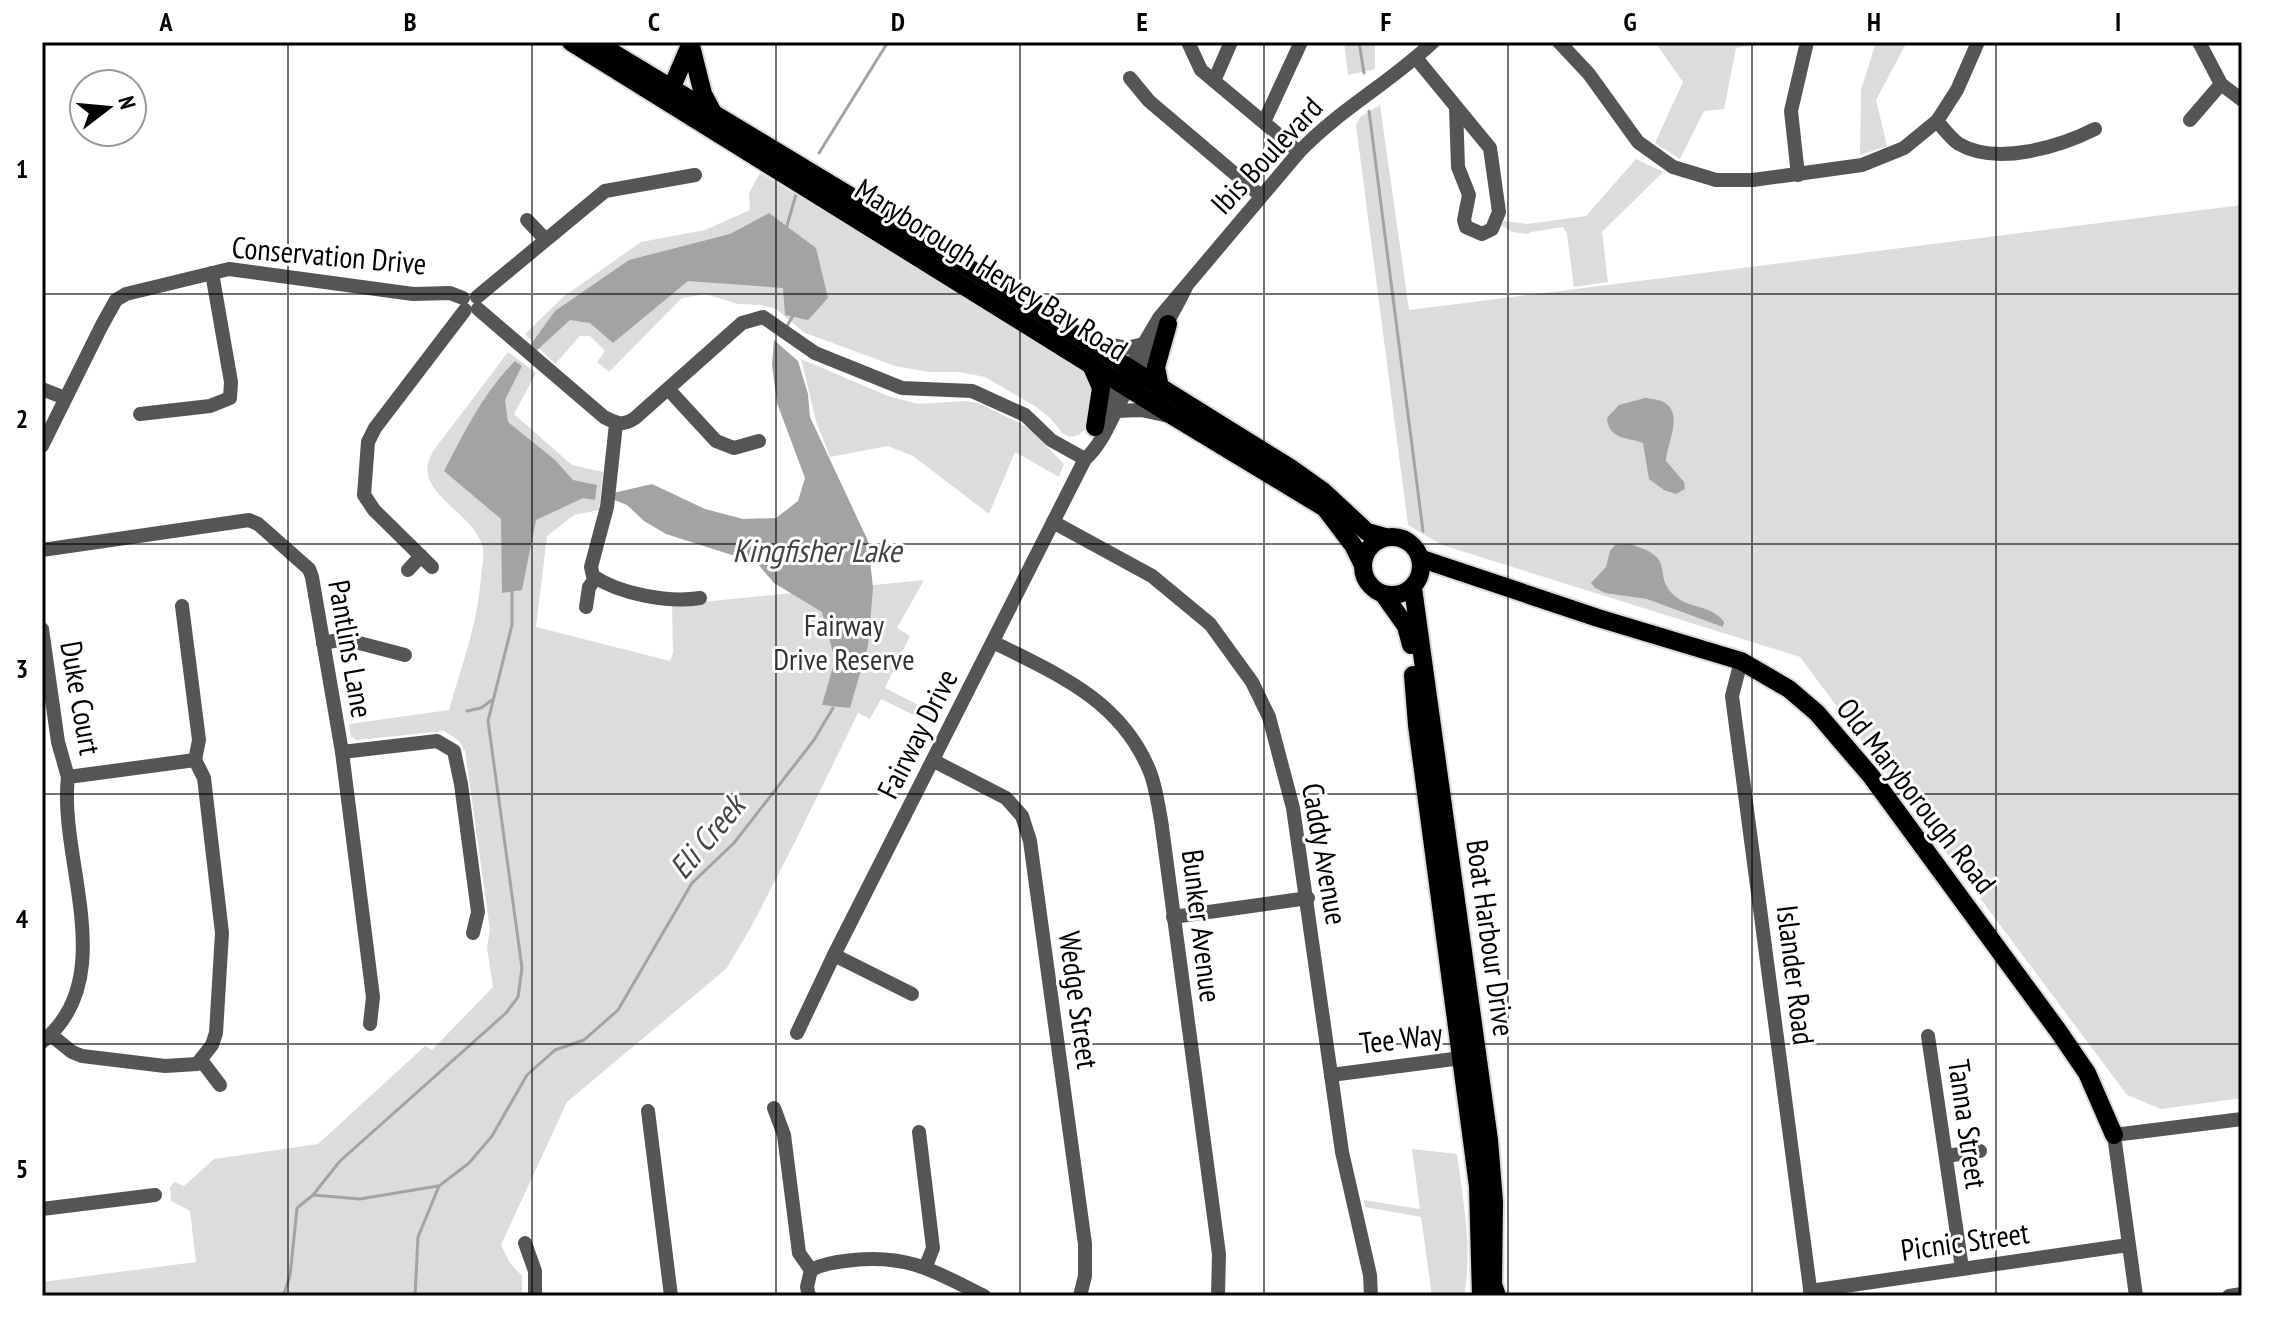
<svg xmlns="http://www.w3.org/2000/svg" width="2284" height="1338" font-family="'PT Sans Narrow',sans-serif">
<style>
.green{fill:#dcdcdc}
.water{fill:#a3a3a3}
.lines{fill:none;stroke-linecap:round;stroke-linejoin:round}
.stream{stroke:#a3a3a3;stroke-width:3}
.major-casing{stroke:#dbdbdb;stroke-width:22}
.minor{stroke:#555;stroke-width:14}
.major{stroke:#000;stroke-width:18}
.grid{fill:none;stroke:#000;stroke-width:2;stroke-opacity:0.55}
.labels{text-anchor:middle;stroke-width:6;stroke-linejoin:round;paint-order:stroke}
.street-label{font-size:30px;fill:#000;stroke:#fff}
.park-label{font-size:30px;fill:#333;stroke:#fff}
.water-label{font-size:32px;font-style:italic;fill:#444;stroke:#fff}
.neatline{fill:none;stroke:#000;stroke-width:3}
.grid-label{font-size:26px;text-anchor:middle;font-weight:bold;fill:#000}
</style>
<rect width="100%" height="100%" fill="#fff"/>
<g class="green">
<path d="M 1344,42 L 1375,42 L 1375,69 L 1348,75 Z"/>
<path d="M 1655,42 L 1776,42 L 1736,48 L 1724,109 L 1704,111 L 1680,159 L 1655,143 L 1683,82 Z"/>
<path d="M 1876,42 L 1907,42 L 1876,100 L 1887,146 L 1860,155 L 1861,90 Z"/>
<path d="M 1380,105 L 1409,310 L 2242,205 L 2242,1098 L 2161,1109 L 2127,1095 L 1800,657 L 1442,545 L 1408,525 L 1356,125 L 1360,117 Z"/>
<path d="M 1636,159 L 1663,172 L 1602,232 L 1608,282 L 1574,287 L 1567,234 L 1563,227 L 1531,232 L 1527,234 L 1512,232 L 1501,225 L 1504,221 L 1527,224 L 1586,216 Z"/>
<path d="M 760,173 L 1080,366 L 1093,380 L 1092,421 L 1079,435 L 1070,437 L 1063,434 L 1050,418 L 1035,406 L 985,377 L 959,372 L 928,372 L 895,366 L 805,333 L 776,309 L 762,305 L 738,304 L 705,294 L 682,298 L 609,372 L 597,362 L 605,351 L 590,336 L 580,336 L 555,364 L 525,334 L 563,297 L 641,242 L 705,230 L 750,210 L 749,193 Z"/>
<path d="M 508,352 L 536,373 L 514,414 L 572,465 L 603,472 L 599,510 L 574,515 L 547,536 L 536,627 L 670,661 L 673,653 L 672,605 L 924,580 L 897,628 L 910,636 L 885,688 L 942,717 L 936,726 L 881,699 L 870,719 L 858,713 L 795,842 L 750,929 L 726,969 L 567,1102 L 501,1245 L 510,1263 L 522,1276 L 522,1296 L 42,1296 L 42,1282 L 196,1262 L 190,1211 L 171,1201 L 170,1187 L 174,1182 L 184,1186 L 214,1159 L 318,1144 L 425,1046 L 432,1050 L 493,987 L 487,947 L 490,930 L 465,751 L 459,741 L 444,731 L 357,740 L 351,736 L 349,724 L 449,710 C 462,665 478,622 481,576 C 482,566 485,555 482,545 C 471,509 407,491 434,450 Z"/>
<path d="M 801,359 L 888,396 L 918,404 L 965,401 L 978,403 L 1029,428 L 1064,464 L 1059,477 L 1015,452 L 989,514 L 913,456 L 888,446 L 830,457 L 816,421 Z"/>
<path d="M 1412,1149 L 1457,1154 C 1463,1201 1473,1249 1464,1296 L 1432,1296 L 1421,1217 L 1365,1207 L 1364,1200 L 1420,1209 Z"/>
</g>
<g class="water">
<path d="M 769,213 L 816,248 L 828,298 L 808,320 L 785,315 L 783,288 L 688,281 L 613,343 L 590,323 L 570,320 L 535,352 L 529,347 L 555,311 L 629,260 L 730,234 Z"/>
<path d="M 774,340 L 798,361 L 808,394 L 810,417 L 868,541 L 873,588 L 868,646 L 850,708 L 822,705 L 835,660 L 822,612 L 774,583 L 757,563 L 666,534 L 644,521 L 627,505 L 609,498 L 609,494 L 652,484 L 705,509 L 743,519 L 776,518 L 798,501 L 805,478 L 777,403 L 772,365 Z"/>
<path d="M 515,361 L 522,366 L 505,400 L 508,422 L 555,460 L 573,480 L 597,485 L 595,500 L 583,498 L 536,520 L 522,590 L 502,593 L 501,519 L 444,471 C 465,431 483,393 515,361 Z"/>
<path d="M 1645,398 C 1652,399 1660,399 1665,403 C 1684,415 1666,446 1666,461 L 1684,482 L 1685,489 L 1676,494 L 1664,490 L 1649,479 L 1643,443 C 1627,437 1609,440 1607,418 L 1619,405 Z"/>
<path d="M 1629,544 C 1680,558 1650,574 1675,596 C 1690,609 1712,605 1724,622 L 1723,627 L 1647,599 L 1605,593 L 1595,588 L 1591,583 L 1606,567 L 1610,551 L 1615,545 Z"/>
</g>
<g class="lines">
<g class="stream">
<path d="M 1359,42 L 1364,73"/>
<path d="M 1369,111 L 1423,531"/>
<path d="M 819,153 L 888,42"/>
<path d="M 786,229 L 797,191"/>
<path d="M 787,326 L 794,314"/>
<path d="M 467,711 L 481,708 L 492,700"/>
<path d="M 313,1195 L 340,1161 L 506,1013 L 518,997 L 522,968 L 488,721 L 512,625 L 512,592"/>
<path d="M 283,1296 L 290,1276 L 297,1208 L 313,1195 L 360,1199 L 438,1186"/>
<path d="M 415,1296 L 418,1237 L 439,1186 L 469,1163 L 492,1136 L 527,1075 L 555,1050 L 584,1040 L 618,1010 L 692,883 L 734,843 L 814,740 L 833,708"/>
</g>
<defs>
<g id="major">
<path d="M 571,42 L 1173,416 L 1325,508 L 1353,545 L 1363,565"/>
<path d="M 595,42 L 951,257 L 1292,469 L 1323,491 L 1367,532 L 1385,537"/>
<path d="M 691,46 L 703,94 L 712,111"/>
<path d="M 668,96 L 691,43"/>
<path d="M 1091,365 L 1101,388 L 1095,427"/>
<path d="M 1160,388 L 1156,367 L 1168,324"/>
<circle cx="1392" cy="566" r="29"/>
<path d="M 1422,559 L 1598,618 L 1741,661 L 1789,689 L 1817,713 L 1871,776 L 2059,1032 L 2087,1073 L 2114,1135"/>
<path d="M 1413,588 L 1489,1140 L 1494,1202 L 1493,1284 L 1497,1296"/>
<path d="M 1384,595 L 1406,626 L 1411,645"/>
<path d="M 1413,675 L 1417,725 L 1478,1186 L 1481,1296"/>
</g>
</defs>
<use href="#major" class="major-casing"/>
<g class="minor">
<path d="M 1188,42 L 1201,70 L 1299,152"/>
<path d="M 1559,42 L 1589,74 L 1638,142 L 1673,167 L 1716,180 L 1753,180 L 1862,165 L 1904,148 L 1937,121 L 1957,90 L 1978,42"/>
<path d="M 2199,42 L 2221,84 L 2242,100"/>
<path d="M 1416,58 L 1490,148 L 1499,212 L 1492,229 L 1482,234 L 1466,227 L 1464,220 L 1469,195 L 1458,167 L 1456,108"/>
<path d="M 1130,78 L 1149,101 L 1261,196"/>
<path d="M 1214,81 L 1231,42"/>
<path d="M 2190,120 L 2221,84"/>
<path d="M 1937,121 C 1943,128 1951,139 1959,144 C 1997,166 2059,147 2095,129"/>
<path d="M 1264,122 L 1301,42"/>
<path d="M 1798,175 L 1791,111 L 1807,42"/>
<path d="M 527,220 L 545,239"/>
<path d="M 477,297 L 605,191 L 695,175"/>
<path d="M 478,309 L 604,417 C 617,424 623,426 635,418 L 742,323 L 763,317 L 815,353 L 902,388 L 972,391 L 1025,415 L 1051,440 L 1085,459"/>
<path d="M 1093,341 L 1127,348 L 1143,344"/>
<path d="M 42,389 L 65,398"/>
<path d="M 669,390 L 716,441 L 734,448 L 759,441"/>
<path d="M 1115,411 L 1141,410 L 1169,416"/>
<path d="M 140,414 L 210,406 L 230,398 L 231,382 L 212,273"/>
<path d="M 1100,418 L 1159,318 L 1299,152 C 1339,110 1391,82 1433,42"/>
<path d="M 616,424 L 607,507 L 591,567 L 593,576 C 620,594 668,603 700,598"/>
<path d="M 42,446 L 102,325 L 116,300 L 126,294 L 229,269 L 413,294 L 450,293 L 463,298"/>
<path d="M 1053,522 L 1152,576 L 1210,624 L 1252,682 L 1269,717 L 1293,808 L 1342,1152 L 1370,1275 L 1371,1296"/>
<path d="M 42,550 L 249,520 L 258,524 L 309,569 L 312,577 L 342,752 L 373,997 L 370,1024"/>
<path d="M 432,567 L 374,510 L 364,495 L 368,442 L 375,428 L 465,310"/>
<path d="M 408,570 L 421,556"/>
<path d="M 182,606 L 199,740 L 195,760"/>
<path d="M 586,607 L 589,587 L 595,579"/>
<path d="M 42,629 L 58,742 L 68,777"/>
<path d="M 993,642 C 1057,674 1121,700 1150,772 C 1156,787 1158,805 1161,820 L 1219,1254 L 1218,1296"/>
<path d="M 323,643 L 344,639 L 405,655"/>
<path d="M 1741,661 L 1732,696 L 1811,1296"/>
<path d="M 342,752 L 437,741 L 454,751 L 461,784 L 478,912 L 473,933"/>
<path d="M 934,761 L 1006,798 L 1022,816 L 1030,841 L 1085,1244 L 1085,1276 L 1080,1296"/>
<path d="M 1173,917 L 1308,898"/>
<path d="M 834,955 L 912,994"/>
<path d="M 797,1033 L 834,955 L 1085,459 C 1103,444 1112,416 1124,395 C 1144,359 1168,325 1186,287"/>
<path d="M 1928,1036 L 1962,1268"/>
<path d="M 42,1042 C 122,978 58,859 68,777 L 195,760 L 204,778 L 222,933 L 216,1033 L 212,1045 L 197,1064 L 165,1066 L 82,1056 L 72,1052 L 51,1035"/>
<path d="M 201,1060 L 220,1085"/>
<path d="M 1331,1075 L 1469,1057"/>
<path d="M 774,1108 L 784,1135 L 799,1253 L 811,1270"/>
<path d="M 648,1111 L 671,1296"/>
<path d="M 919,1132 L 933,1248 L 926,1266"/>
<path d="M 1946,1156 L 1980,1151"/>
<path d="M 42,1209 L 155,1195"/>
<path d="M 525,1243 L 535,1271 L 535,1296"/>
<path d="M 1810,1291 L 2128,1245"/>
<path d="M 809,1296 L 807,1287 L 811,1270 C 825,1263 837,1262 853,1260 C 909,1254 936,1272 984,1296"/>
<path d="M 2136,1296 L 2114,1135 L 2242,1119"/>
<path d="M 2229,1296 L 2242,1294"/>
</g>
<use href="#major" class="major"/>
</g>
<path class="grid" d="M 288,42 L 288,1296M 532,42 L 532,1296M 776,42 L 776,1296M 1020,42 L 1020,1296M 1264,42 L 1264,1296M 1508,42 L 1508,1296M 1752,42 L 1752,1296M 1996,42 L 1996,1296M 42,294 L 2242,294M 42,544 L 2242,544M 42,794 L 2242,794M 42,1044 L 2242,1044"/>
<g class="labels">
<g class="street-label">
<text transform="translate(1267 156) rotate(-47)" y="10">Ibis Boulevard</text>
<text transform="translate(329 256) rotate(5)" y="10">Conservation Drive</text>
<text transform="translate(991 270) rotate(32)" y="10">Maryborough Hervey Bay Road</text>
<text transform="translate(350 649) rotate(80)" y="10">Pantlins Lane</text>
<text transform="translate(80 698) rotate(80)" y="10">Duke Court</text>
<text transform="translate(918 734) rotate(-63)" y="10">Fairway Drive</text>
<text transform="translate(1916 796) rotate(52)" y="10">Old Maryborough Road</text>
<text transform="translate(1324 854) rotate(80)" y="10">Caddy Avenue</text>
<text transform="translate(1201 926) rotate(83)" y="10">Bunker Avenue</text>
<text transform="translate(1490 938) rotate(82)" y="10">Boat Harbour Drive</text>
<text transform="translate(1795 975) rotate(83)" y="10">Islander Road</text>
<text transform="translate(1078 1000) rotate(82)" y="10">Wedge Street</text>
<text transform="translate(1401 1039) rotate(-7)" y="10">Tee Way</text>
<text transform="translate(1967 1124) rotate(82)" y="10">Tanna Street</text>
<text transform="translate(1965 1242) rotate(-8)" y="10">Picnic Street</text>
</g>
<g class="park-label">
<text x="844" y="636">Fairway<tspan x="844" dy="34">Drive Reserve</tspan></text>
</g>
<g class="water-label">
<text x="817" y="562">Kingfisher Lake</text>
<text transform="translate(707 837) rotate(-50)" y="11">Eli Creek</text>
</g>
</g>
<rect width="2284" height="1338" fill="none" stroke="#ffffff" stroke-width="88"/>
<g transform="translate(108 108) rotate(74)"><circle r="38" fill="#ffffff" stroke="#999999" stroke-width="2"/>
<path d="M0-6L14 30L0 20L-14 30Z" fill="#000000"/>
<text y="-12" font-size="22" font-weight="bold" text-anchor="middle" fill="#000000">N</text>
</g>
<rect x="44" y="44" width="2196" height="1250" class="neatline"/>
<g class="grid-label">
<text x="166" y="31">A</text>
<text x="410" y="31">B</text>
<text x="654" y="31">C</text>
<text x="898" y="31">D</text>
<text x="1142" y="31">E</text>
<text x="1386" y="31">F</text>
<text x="1630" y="31">G</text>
<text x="1874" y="31">H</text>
<text x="2118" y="31">I</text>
<text x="22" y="178">1</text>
<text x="22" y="428">2</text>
<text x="22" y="678">3</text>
<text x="22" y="928">4</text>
<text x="22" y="1178">5</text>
</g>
</svg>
